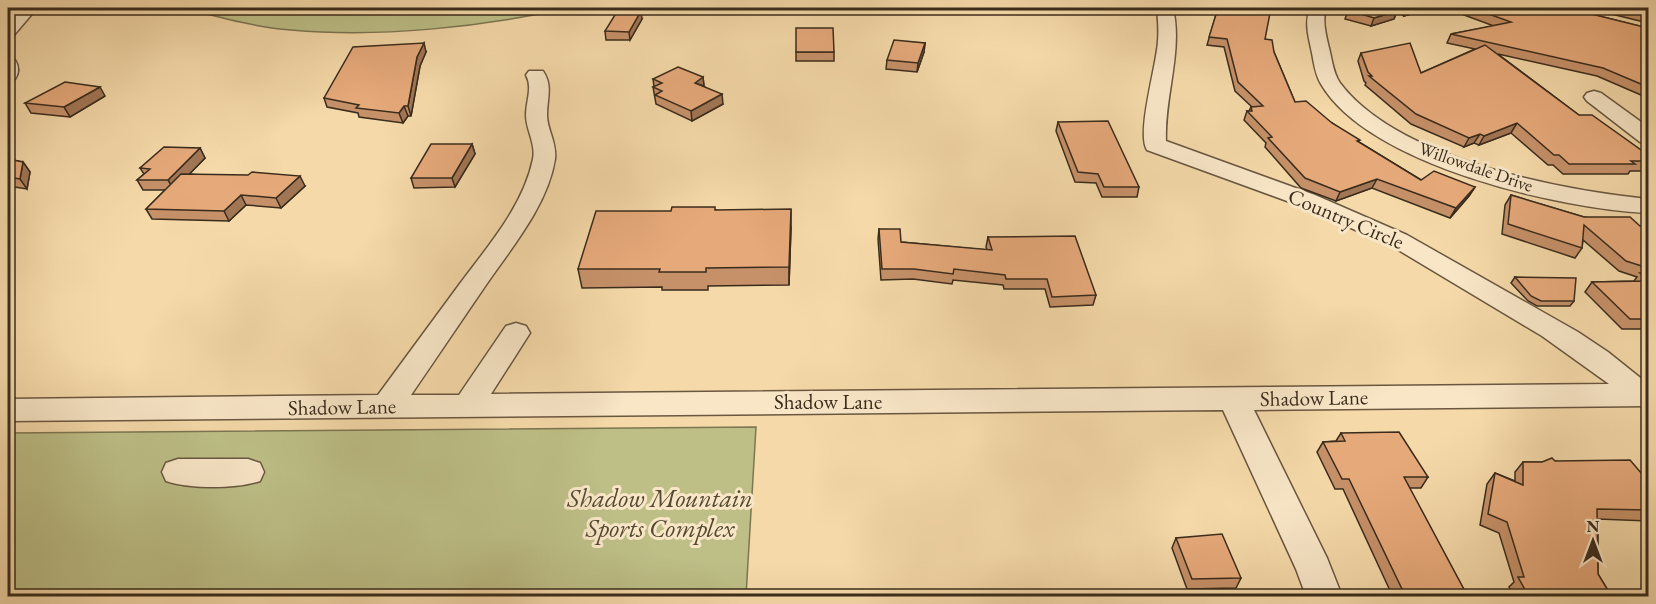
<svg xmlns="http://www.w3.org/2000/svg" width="1656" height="604" font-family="'EB Garamond',serif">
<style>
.green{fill:#bdbf87;stroke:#7c7652;stroke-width:1.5}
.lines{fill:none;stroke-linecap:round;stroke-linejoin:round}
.minor-casing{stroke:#695740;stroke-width:3}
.minor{fill:#f8e6c7;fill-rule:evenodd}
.wall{fill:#c69169;stroke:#3a2c1d;stroke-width:1.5}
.shaded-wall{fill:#a17655;stroke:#3a2c1d;stroke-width:1.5}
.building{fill:#e6a97a;stroke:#3a2c1d;stroke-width:1.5}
.labels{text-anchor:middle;stroke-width:6;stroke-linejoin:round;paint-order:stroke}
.far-street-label{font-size:18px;fill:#3a2c1d;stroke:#f8e6c7}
.street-label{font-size:21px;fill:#3a2c1d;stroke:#f8e6c7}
.near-park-label{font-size:26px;font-style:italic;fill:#544932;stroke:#f8e6c7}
</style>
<rect width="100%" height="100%" fill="#f5d9a9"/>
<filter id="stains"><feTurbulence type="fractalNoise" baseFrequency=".00333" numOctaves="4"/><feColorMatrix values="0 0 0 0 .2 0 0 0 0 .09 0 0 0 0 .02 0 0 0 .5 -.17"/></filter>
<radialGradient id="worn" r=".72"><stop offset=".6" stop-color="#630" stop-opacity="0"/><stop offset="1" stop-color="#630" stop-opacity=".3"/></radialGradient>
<g class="green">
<path d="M 183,8 L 569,8 C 482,27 380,38 291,30 C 254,27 218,17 183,8 Z"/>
<path d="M 756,427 L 746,596 L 8,596 L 8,433 Z"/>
</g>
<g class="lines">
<defs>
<g id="minor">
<path d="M 20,8 L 37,8 L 14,35 L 8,36 L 8,21 Z"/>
<path d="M 1157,8 L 1173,8 C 1183,52 1164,97 1166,141 L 1315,195 L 1407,235 L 1578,332 L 1608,352 L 1648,384 L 1648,406 L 1254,410 L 1327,558 L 1342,596 L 1306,596 L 1296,569 L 1223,410 L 8,421 L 8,399 L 378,395 C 405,358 432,322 459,285 C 487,247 523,207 533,159 C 536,143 526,130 526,115 C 526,101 533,88 526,75 L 529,71 L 543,71 C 553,86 547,98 547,115 C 547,130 557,142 555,159 C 548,204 513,246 488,282 C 462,320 437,357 411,395 L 459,395 L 506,326 L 516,323 L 526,326 L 530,333 L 491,394 L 1609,384 L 1542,336 L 1390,245 L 1298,205 L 1147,150 C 1136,133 1157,64 1158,41 C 1159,30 1158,19 1157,8 Z"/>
<path d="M 1310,8 L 1326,8 C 1322,21 1326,35 1329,48 C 1332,59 1333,73 1340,83 C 1397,159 1559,190 1648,199 L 1648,213 C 1560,209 1368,165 1321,84 C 1315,74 1314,63 1312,53 C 1309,38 1304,23 1310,8 Z"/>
<path d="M 8,58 L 15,60 C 19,66 19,73 15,79 L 8,81 Z"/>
<path d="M 1594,91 L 1601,93 L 1648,127 L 1648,143 L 1640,142 L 1587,101 L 1584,97 L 1587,93 Z"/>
<path d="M 178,459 L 248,459 L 260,463 L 264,472 L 260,481 C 237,489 189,489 166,481 L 162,472 L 166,463 Z"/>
</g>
</defs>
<use href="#minor" class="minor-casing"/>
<use href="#minor" class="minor"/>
</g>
<g class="wall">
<path d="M 1218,8 L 1265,39 L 1274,52 L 1295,102 L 1332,123 L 1359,142 L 1421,180 L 1475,187 L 1469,196 L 1450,218 L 1372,188 L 1336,201 L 1301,188 L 1265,147 L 1266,143 L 1244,120 L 1247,111 L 1249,111 L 1251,107 L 1252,107 L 1235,91 L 1224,47 L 1207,45 Z"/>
<path d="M 1352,8 L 1422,8 L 1418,12 L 1404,16 L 1397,12 L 1394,19 L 1371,26 L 1345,19 L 1348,10 Z"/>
<path d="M 1445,8 L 1567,8 L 1648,28 L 1648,98 L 1597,76 L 1498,54 L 1579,115 L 1648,155 L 1648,171 L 1630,171 L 1628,174 L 1563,174 L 1553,165 L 1548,165 L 1511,133 L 1479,145 L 1474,143 L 1464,147 L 1411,124 L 1365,85 L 1366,83 L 1364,81 L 1358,61 L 1361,53 L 1421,73 L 1475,49 L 1447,43 L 1451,34 L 1494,26 Z"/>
<path d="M 1587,8 L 1648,8 L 1648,23 Z"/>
<path d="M 642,19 L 630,40 L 606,40 L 605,31 Z"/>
<path d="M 925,43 L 924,52 L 917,72 L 886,69 L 887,60 Z"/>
<path d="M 426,52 L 420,66 L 411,116 L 408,116 L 403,123 L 359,117 L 358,113 L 327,107 L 324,98 Z"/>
<rect x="796" y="52" width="38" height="9"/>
<path d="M 703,77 L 704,86 L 723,104 L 692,121 L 656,104 L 653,87 L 654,87 L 653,79 Z"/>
<path d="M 105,96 L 70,117 L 31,113 L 25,103 Z"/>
<path d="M 1058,122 L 1139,187 L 1137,197 L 1102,197 L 1096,183 L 1075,182 L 1056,131 Z"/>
<path d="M 472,144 L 475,154 L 455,187 L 414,188 L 411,178 Z"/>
<path d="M 200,148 L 205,158 L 189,174 L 305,186 L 281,208 L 246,205 L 229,221 L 152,219 L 146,209 L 165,190 L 143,190 L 137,180 L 144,174 L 140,168 Z"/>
<path d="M 8,159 L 23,162 L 30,172 L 27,189 L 8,186 Z"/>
<path d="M 1511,195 L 1584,217 L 1640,226 L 1648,226 L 1648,333 L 1647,333 L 1642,329 L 1622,329 L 1585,292 L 1592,282 L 1634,281 L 1637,277 L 1619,271 L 1583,240 L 1582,248 L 1575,258 L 1502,234 L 1505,205 Z"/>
<path d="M 715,210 L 791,227 L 789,285 L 708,286 L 708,290 L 662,290 L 662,287 L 582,288 L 578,269 Z"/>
<path d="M 879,229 L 901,242 L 987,250 L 986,247 L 988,237 L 1096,295 L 1093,305 L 1050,307 L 1045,289 L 1004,289 L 1003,285 L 953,280 L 952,284 L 913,279 L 881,280 L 878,239 Z"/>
<path d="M 1515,277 L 1574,301 L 1570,306 L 1537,306 L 1528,301 L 1511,283 Z"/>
<path d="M 1341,433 L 1428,477 L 1421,488 L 1409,488 L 1468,597 L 1393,597 L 1343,489 L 1335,489 L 1317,452 L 1323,442 L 1336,441 Z"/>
<path d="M 1555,461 L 1648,481 L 1648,521 L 1598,519 L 1598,574 L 1612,597 L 1514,597 L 1509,587 L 1514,582 L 1499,533 L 1480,525 L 1487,484 L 1495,473 L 1515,481 L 1515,472 L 1523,462 L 1542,462 Z"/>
<path d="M 1176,538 L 1241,578 L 1236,588 L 1187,589 L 1172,548 Z"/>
</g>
<g class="shaded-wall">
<path d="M 1408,8 L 1422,8 L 1418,12 L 1404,16 Z"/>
<path d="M 641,11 L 642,19 L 630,40 L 629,32 Z"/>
<path d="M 1397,11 L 1394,19 L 1371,26 L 1374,18 Z"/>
<path d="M 424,43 L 426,52 L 420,66 L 411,116 L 408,106 L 417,57 Z"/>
<path d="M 925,43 L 924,52 L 917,72 L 918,63 Z"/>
<path d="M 703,77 L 704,86 L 695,83 Z"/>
<path d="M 100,87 L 105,96 L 70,117 L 64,107 Z"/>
<path d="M 722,94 L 723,104 L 692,121 L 691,111 Z"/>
<path d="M 404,106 L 408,116 L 403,123 L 399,113 Z"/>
<path d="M 1517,123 L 1511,133 L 1479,145 L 1484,136 Z"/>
<path d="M 1480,134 L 1474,143 L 1464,147 L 1469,138 Z"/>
<path d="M 472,144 L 475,154 L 455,187 L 452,178 Z"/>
<path d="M 200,148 L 205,158 L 174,190 L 168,180 Z"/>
<path d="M 23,162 L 30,172 L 27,189 L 20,179 Z"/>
<path d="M 300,176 L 305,186 L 281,208 L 276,198 Z"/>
<path d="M 1377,179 L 1372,188 L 1336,201 L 1340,192 Z"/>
<path d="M 1475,187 L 1469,196 L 1450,218 L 1456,208 Z"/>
<path d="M 241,195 L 246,205 L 229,221 L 224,211 Z"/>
<path d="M 791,209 L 791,227 L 789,285 L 789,267 Z"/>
</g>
<g class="building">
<path d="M 1218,8 L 1271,8 L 1265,39 L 1272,40 L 1274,52 L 1295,102 L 1306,101 L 1332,123 L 1360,140 L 1357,141 L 1421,180 L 1434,171 L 1475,187 L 1456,208 L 1377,179 L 1340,192 L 1305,178 L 1268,138 L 1272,137 L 1247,111 L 1252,111 L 1251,107 L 1263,106 L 1238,82 L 1227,39 L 1209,37 Z"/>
<path d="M 1352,8 L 1396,8 L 1397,11 L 1374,18 L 1348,10 Z"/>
<path d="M 1472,8 L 1567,8 L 1648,28 L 1648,87 L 1603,68 L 1451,34 L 1511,22 Z"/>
<path d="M 1625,8 L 1648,8 L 1648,14 Z"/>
<path d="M 618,10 L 641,11 L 629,32 L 605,31 Z"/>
<path d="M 796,28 L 833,28 L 834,52 L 796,52 Z"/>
<path d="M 894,40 L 925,43 L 918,63 L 887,60 Z"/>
<path d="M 424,43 L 417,57 L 408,106 L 404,106 L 399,113 L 356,108 L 359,105 L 324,98 L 353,47 Z"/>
<path d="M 1410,43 L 1421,73 L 1485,45 L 1579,115 L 1592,115 L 1648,155 L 1648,161 L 1631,161 L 1635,164 L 1569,164 L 1559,155 L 1554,155 L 1517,123 L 1484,136 L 1480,134 L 1469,138 L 1416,114 L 1369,76 L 1372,76 L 1368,72 L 1361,53 Z"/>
<path d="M 678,67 L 703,77 L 695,83 L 722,94 L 691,111 L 655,95 L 662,91 L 653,87 L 662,83 L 653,79 Z"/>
<path d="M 65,82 L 100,87 L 64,107 L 25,103 Z"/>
<path d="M 1108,121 L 1139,187 L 1104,187 L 1098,174 L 1078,172 L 1058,122 Z"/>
<path d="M 431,144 L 472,144 L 452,178 L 411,178 Z"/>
<path d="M 164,147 L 200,148 L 168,180 L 137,180 L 150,169 L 140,168 Z"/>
<path d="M 8,159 L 23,162 L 20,179 L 8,177 Z"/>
<path d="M 252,172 L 300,176 L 276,198 L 241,195 L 224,211 L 146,209 L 181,174 L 248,175 Z"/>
<path d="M 1511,195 L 1584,217 L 1630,217 L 1640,226 L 1648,226 L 1648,268 L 1626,261 L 1584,225 L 1582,248 L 1508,224 Z"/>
<path d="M 672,207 L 715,207 L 715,210 L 791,209 L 789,267 L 706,268 L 706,272 L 659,272 L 660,269 L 578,269 L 596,211 L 671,211 Z"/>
<path d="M 879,229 L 900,229 L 901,242 L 992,250 L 988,237 L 1075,236 L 1096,295 L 1052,297 L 1047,279 L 1006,279 L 1005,275 L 954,269 L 953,274 L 914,269 L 882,269 Z"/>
<path d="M 1640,273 L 1648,273 L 1648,280 Z"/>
<path d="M 1515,277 L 1576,278 L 1574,301 L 1541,301 L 1531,296 Z"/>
<path d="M 1648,281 L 1648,319 L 1630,319 L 1592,282 Z"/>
<path d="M 1399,432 L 1428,477 L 1404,477 L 1468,597 L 1445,597 L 1444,594 L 1403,591 L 1349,479 L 1342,479 L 1323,442 L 1345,441 L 1341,433 Z"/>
<path d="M 1552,458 L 1555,461 L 1630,460 L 1648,481 L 1648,510 L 1597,509 L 1598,574 L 1612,597 L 1529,597 L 1518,577 L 1524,577 L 1507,522 L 1488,514 L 1495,473 L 1523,485 L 1523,462 L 1542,462 Z"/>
<path d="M 1222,534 L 1241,578 L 1192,579 L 1176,538 Z"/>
</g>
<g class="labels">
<g class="far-street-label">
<text transform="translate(1476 167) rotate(19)" y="6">Willowdale Drive</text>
</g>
<g class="street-label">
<text transform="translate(1346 219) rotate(23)" y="7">Country Circle</text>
<text transform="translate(1314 398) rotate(-1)" y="7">Shadow Lane</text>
<text x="828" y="409">Shadow Lane</text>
<text transform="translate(342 407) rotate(-1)" y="7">Shadow Lane</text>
</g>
<g class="near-park-label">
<text x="660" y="507">Shadow Mountain<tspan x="660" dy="30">Sports Complex</tspan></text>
</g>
</g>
<rect width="1656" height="604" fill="none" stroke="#f5d9a9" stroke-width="30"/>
<rect x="9" y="9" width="1638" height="586" fill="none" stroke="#3a2c1d" stroke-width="3"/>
<rect x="15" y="15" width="1626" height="574" fill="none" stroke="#3a2c1d" stroke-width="1.5"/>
<g transform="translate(1593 541)" stroke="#f8e6c7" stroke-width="4.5" paint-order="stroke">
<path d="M0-4.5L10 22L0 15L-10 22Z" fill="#3a2c1d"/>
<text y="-9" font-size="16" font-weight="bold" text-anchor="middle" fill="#3a2c1d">N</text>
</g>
<rect width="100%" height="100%" filter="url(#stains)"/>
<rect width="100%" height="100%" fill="url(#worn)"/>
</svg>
